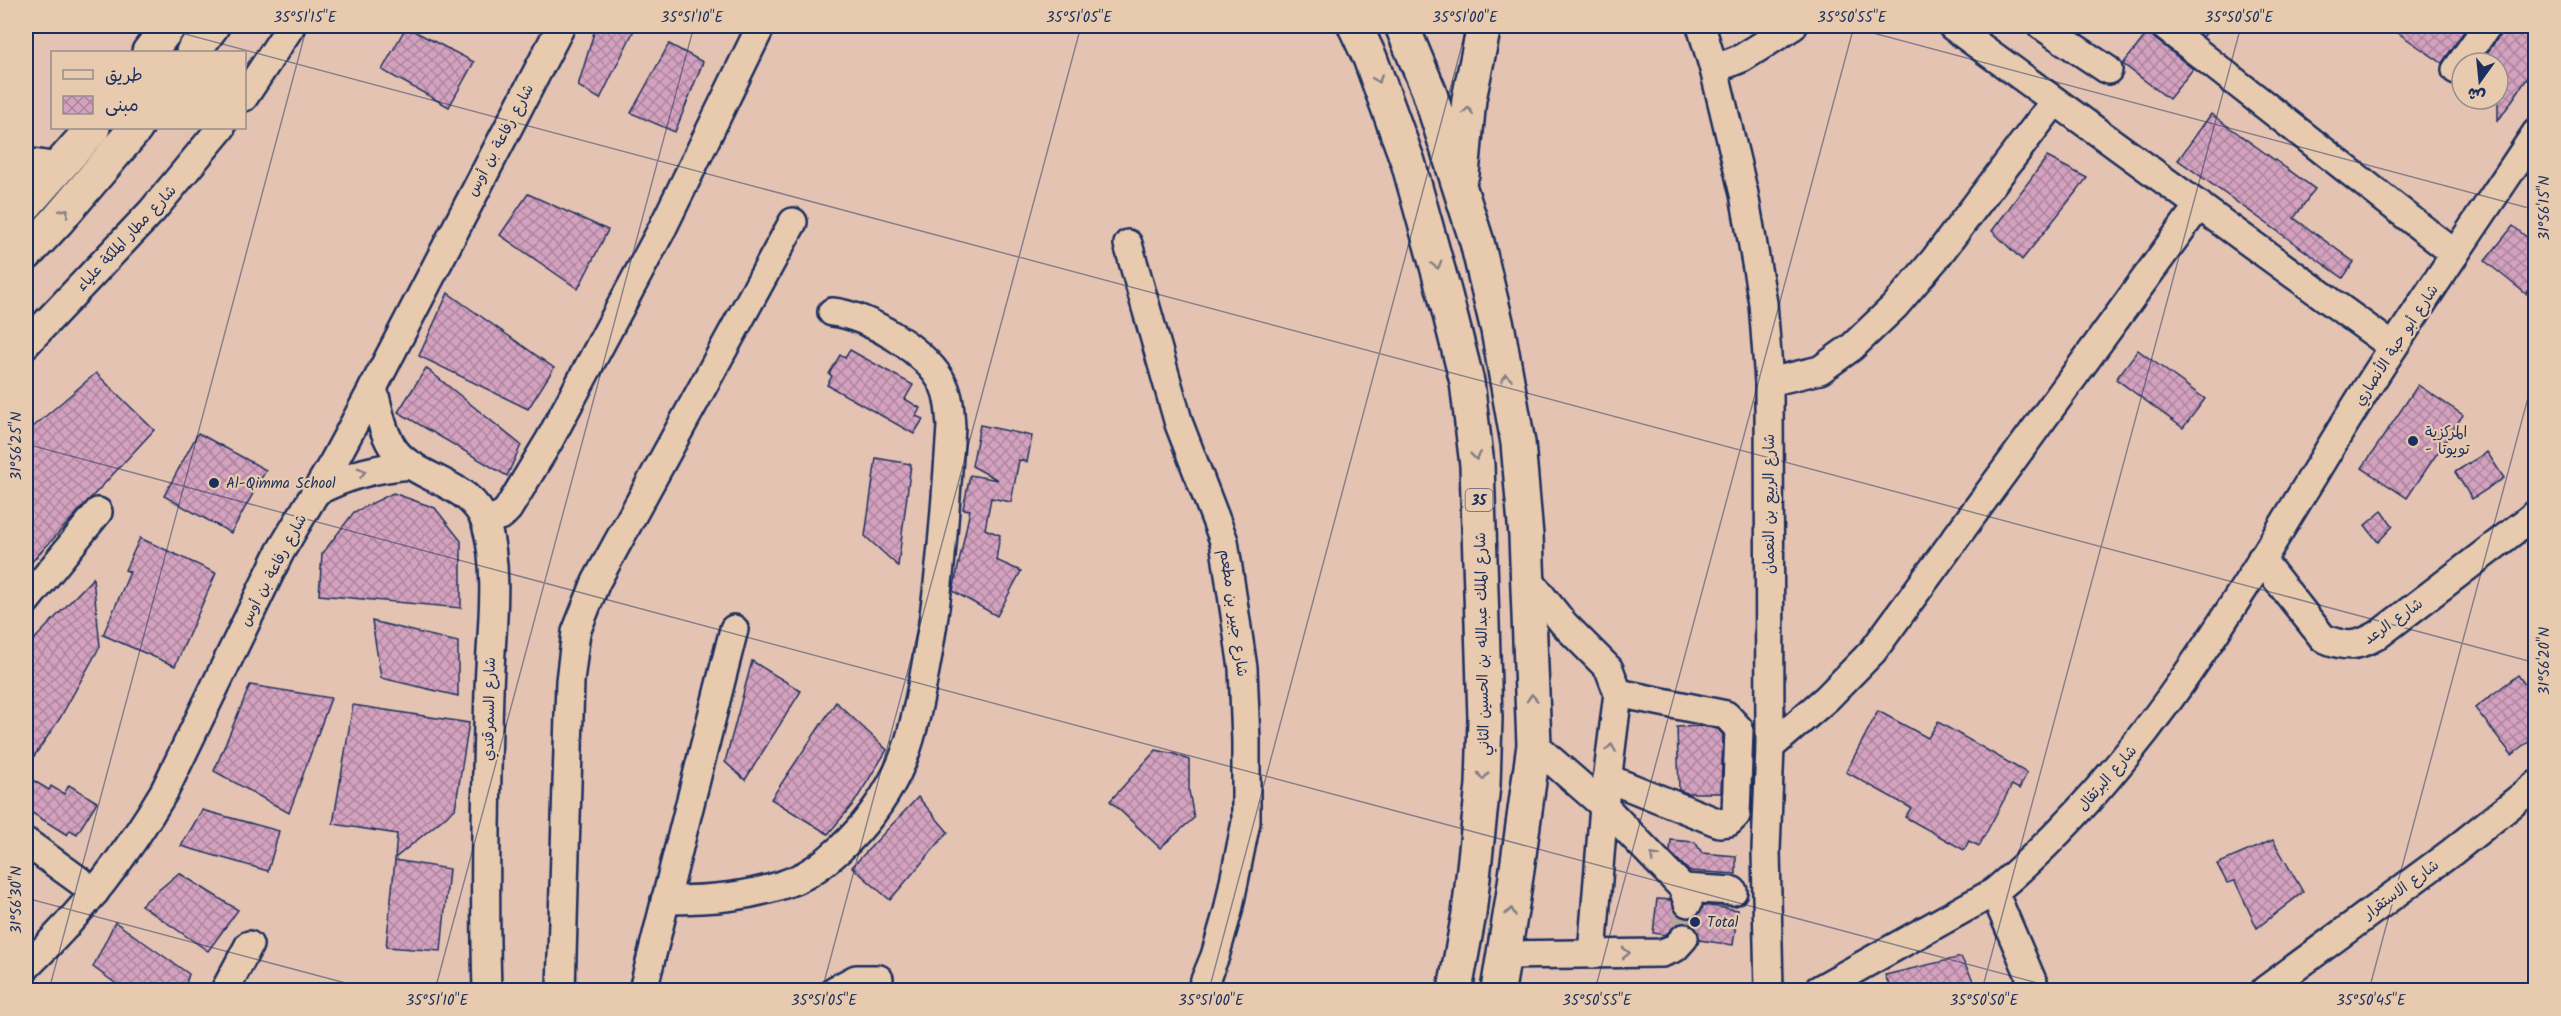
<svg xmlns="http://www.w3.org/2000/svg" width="2561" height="1016" font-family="Kalam,'Playpen Sans Arabic',sans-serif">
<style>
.building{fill:url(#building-cross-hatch);stroke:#1b2f5e;stroke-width:1.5}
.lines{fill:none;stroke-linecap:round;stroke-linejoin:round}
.minor-tunnel{stroke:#bca5a1;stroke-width:27;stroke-dasharray:27 14;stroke-linecap:butt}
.minor-casing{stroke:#1b2f5e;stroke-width:32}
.highway-casing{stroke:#1b2f5e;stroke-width:38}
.minor{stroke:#e8cbaf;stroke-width:27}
.highway{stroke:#e8cbaf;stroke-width:33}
.oneway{stroke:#827d86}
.ticks{fill:none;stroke:#1b2f5e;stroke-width:1.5;stroke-opacity:0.45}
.poi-dot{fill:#1b2f5e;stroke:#e8cbaf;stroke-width:2}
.labels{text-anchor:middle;stroke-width:4.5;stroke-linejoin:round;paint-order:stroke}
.shield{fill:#e8cbaf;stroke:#585e76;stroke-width:1.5}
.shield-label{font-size:14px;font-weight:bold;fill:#1b2f5e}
.street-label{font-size:15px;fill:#1b2f5e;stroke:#e8cbaf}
.poi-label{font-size:15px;fill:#1b2f5e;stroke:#e8cbaf;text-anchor:start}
.neatline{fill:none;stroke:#1b2f5e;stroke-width:2}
.ticks-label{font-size:15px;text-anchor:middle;fill:#1b2f5e}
</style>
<defs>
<pattern id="building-cross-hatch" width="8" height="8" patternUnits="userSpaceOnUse" patternTransform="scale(1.5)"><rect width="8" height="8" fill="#d4a2be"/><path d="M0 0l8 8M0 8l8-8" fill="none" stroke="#ab849e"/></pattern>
</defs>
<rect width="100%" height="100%" fill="#e4c3b2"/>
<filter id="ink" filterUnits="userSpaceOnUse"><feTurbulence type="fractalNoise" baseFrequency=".0167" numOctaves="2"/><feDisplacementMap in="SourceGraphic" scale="12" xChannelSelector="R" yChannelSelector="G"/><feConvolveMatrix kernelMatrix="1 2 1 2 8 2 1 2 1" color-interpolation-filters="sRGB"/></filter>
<g filter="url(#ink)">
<g class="building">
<path d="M 596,26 L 636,26 L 600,99 L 578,86 Z"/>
<path d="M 2189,26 L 2212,26 L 2203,37 Z"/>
<path d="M 2388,26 L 2468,26 L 2442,63 Z"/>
<path d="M 2502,26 L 2535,26 L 2535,67 L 2498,121 L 2498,63 L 2480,63 L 2500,35 Z"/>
<path d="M 406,27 L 474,62 L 449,107 L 382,70 Z"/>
<path d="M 2149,31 L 2154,38 L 2193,69 L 2169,99 L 2123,64 Z"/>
<path d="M 669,44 L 703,62 L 675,132 L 631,113 Z"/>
<path d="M 2211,114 L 2315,189 L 2294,218 L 2354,262 L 2343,278 L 2178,160 Z"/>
<path d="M 2047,157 L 2087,178 L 2022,260 L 1992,231 Z"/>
<path d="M 528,194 L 608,230 L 578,289 L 500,235 Z"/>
<path d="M 2513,226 L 2535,244 L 2535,282 L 2526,294 L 2485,261 Z"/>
<path d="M 448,293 L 554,368 L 528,409 L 419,356 Z"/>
<path d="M 850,350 L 913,385 L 905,399 L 920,408 L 916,416 L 923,419 L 914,434 L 827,385 L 832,376 L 829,374 L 840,355 L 845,358 Z"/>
<path d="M 2138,350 L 2205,399 L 2183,428 L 2116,379 Z"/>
<path d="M 426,368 L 521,445 L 507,476 L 398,412 Z"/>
<path d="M 96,373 L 154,430 L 26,568 L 26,433 Z"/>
<path d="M 2418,385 L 2463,415 L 2407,498 L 2362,468 Z"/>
<path d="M 980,425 L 1032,436 L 1027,462 L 1019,460 L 1011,502 L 991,498 L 985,529 L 1000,535 L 996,560 L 1021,571 L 997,616 L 953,591 L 970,510 L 963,509 L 970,475 L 998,480 L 972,466 Z"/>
<path d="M 198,433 L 266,470 L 231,533 L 164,496 Z"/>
<path d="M 2487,452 L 2504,478 L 2472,499 L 2455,472 Z"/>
<path d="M 876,458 L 911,464 L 898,566 L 865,536 Z"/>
<path d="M 393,493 L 435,508 L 461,541 L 461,608 L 319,595 L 322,554 L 354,512 Z"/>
<path d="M 2382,511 L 2393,526 L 2378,542 L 2365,525 Z"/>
<path d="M 140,538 L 216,573 L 175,666 L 103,635 L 130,572 L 125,570 Z"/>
<path d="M 93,578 L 100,646 L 60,718 L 26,768 L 26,648 Z"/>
<path d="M 372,621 L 458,642 L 458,696 L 381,678 Z"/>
<path d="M 752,661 L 801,691 L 745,780 L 725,762 Z"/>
<path d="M 2518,675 L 2535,699 L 2535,737 L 2512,755 L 2475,708 Z"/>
<path d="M 250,685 L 331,698 L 289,813 L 214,771 Z"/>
<path d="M 836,702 L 887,750 L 854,803 L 828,834 L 771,799 Z"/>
<path d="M 353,705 L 469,723 L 455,809 L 395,858 L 397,834 L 333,824 Z"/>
<path d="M 1878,711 L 1928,738 L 1938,722 L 2027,773 L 2019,789 L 2012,785 L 1979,846 L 1969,841 L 1964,850 L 1905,817 L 1911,808 L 1846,772 Z"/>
<path d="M 1702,726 L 1718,729 L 1723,735 L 1721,793 L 1687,793 L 1679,790 L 1677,727 Z"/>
<path d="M 1156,750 L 1175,754 L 1189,760 L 1189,791 L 1194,818 L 1160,848 L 1110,801 Z"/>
<path d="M 26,776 L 49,790 L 51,786 L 64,794 L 69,785 L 97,802 L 77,834 L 70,830 L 67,835 L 26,809 Z"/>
<path d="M 918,797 L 948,832 L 890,900 L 852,867 Z"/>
<path d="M 202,810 L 279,831 L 268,871 L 181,846 Z"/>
<path d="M 1671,840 L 1695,842 L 1702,853 L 1736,856 L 1736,874 L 1689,871 L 1670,852 Z"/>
<path d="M 2273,840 L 2303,892 L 2257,928 L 2235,881 L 2227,883 L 2217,864 Z"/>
<path d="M 395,860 L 449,869 L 441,951 L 386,947 Z"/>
<path d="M 179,873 L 238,910 L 208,951 L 141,905 Z"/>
<path d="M 1657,899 L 1671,900 L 1677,914 L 1685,918 L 1692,918 L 1699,914 L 1703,905 L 1738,910 L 1733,945 L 1699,940 L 1695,927 L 1687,923 L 1679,923 L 1665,935 L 1653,933 Z"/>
<path d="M 115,922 L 189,974 L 184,990 L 125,990 L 93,967 Z"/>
<path d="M 1961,957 L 1978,990 L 1891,990 L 1885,975 Z"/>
</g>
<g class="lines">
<path class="minor-tunnel" d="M 1684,938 L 1688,903"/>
<defs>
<g id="minor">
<path d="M 1701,26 L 1714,69 L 1744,194 L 1763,303 L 1769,382 L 1770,747 L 1766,850 L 1769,990"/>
<path d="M 1952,26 L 2392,346"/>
<path d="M 2042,26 L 2108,70"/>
<path d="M 2164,26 L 2455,254"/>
<path d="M 1714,69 L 1742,58 L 1793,26"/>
<path d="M 2456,70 L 2487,26"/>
<path d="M 244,97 L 291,26"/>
<path d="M 26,162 L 59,167"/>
<path d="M 1128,244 L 1179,424 L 1224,541 L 1243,668 L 1246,741 L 1246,822 L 1228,911 L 1215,956 L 1201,990"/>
<path d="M 26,344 L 152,211 L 221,128"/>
<path d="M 1769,382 L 1820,370 L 1852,347 L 1895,306 L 1935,259 L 2055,101"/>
<path d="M 373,388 C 379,410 382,434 396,452 C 420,481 473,483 486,524 C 501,574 490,640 489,691 C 486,791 484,891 487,990"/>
<path d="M 315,492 C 349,475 374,468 412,465"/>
<path d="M 485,521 L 502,515 L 508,509 L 549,441 L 662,229 L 761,26"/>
<path d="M 2261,559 L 2323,638 C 2346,648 2357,647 2378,635 L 2536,514"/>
<path d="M 1528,579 L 1564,624 L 1609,669 L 1618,693 L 1604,806 L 1592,954"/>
<path d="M 26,601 L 98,512"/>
<path d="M 1534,745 L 1604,806 L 1683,888 L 1688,903"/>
<path d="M 1770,747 L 1827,698 L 1873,651 L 2199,205"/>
<path d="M 1607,778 L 1719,823 L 1729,822 L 1736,815 L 1739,729 L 1726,715 L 1618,693"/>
<path d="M 26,842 L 95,892"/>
<path d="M 1683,888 L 1733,891"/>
<path d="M 665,900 C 709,900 754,897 795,880 C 812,873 827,861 840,849 C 863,828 883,801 897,773 C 911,744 917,712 923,681 C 940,597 945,513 951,427 C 950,414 950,399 944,386 C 928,352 868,315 832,312"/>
<path d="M 1505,955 L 1662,953 L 1675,948 L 1684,938"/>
<path d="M 26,967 C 80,915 127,855 165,790 L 280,552 L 333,463 L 373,388 L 561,26"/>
<path d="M 225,990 L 249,945"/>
<path d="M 561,990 L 570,681 L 576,632 L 596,582 L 793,222"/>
<path d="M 643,990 L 734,629"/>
<path d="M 835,990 L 856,979 L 879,979"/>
<path d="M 1818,990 L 1994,892"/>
<path d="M 2036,990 L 1994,892 C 2147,764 2244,588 2347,420 C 2407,323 2472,229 2536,133"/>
<path d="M 2265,990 L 2452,852 L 2536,785"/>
</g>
<g id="highway">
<path d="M 1355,26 L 1370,58 L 1408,162 L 1445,295 L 1467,382 L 1477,465 L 1485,718 L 1483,785 L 1469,914 L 1455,990"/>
<path d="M 1402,26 L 1429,91 L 1477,242 L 1498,330 L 1518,443 L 1526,536 L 1534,745 L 1513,898 L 1498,990"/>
<path d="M 149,52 L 169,26"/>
<path d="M 193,52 L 212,26"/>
<path d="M 1462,174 L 1469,99 L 1484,26"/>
<path d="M 26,204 L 93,128"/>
<path d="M 26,254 L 57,221 L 136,128"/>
</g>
</defs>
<use href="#minor" class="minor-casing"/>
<use href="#highway" class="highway-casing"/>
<use href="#minor" class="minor"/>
<use href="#highway" class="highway"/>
</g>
<defs><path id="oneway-chevron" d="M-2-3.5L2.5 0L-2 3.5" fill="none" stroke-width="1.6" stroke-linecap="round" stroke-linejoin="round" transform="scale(1.5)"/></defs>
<g class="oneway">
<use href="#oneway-chevron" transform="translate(1378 79) rotate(70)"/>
<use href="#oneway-chevron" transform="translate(1468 111) rotate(-83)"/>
<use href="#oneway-chevron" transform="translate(65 212) rotate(-50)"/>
<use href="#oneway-chevron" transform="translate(1437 265) rotate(74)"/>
<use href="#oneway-chevron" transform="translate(1506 378) rotate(-100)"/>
<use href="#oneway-chevron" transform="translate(1476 456) rotate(83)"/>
<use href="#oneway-chevron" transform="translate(362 472) rotate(-14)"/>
<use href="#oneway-chevron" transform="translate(1532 698) rotate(-93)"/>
<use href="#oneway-chevron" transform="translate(1611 748) rotate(-81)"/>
<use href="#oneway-chevron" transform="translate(1483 776) rotate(92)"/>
<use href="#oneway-chevron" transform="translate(1654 857) rotate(-134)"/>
<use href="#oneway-chevron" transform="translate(1511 912) rotate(-81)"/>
<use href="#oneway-chevron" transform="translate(1626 953) rotate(-1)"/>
</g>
</g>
<path class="ticks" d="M 155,26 L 2536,663M 1847,26 L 2536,210M 26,444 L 2064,990M 26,898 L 372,990M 49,990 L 307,26M 435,990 L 694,26M 822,990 L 1081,26M 1209,990 L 1467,26M 1595,990 L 1854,26M 1982,990 L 2241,26M 2369,990 L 2536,368"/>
<g class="poi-dot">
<circle cx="2413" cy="441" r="6"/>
<circle cx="214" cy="483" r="6"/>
<circle cx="1695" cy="922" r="6"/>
</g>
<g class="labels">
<rect class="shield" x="1465.5" y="489" width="27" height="22" rx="4.5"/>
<g class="shield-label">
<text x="1479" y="505">35</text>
</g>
<g class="street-label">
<text transform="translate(500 140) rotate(-62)" y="5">شارع رفاعة بن أوس</text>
<text transform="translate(126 238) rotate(-47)" y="5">شارع مطار الملكة علياء</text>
<text transform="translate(2396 345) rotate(-57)" y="5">شارع أبو حبة الأنصاري</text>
<text transform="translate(1769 504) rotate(-90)" y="5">شارع الربيع بن النعمان</text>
<text transform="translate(273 570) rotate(-62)" y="5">شارع رفاعة بن أوس</text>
<text transform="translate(1234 613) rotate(82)" y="5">شارع جبير بن مطعم</text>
<text transform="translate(2393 621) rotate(-35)" y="5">شارع الرعد</text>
<text transform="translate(1482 644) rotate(-91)" y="5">شارع الملك عبدالله بن الحسين الثاني</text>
<text transform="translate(489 709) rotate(-89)" y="5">شارع السمرقندي</text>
<text transform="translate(2107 778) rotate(-49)" y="5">شارع البرتقال</text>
<text transform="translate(2401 889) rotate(-36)" y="5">شارع الاستقرار</text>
</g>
<g class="poi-label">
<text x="2425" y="437">المركزية<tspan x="2425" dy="17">- تويوتا</tspan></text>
<text x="226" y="488">Al-Qimma School</text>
<text x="1707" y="927">Total</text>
</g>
</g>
<rect width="2561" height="1016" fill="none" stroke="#e8cbaf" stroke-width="66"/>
<rect x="51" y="51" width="195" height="78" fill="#e8cbaf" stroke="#968d8f" stroke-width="1.5"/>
<rect x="63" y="70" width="30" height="9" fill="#e8cbaf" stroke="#968d8f" stroke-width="1.5"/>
<text x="105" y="81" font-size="18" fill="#1b2f5e">طريق</text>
<rect x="63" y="96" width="30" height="18" fill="url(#building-cross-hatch)" stroke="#968d8f" stroke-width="1.5"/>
<text x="105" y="111" font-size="18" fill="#1b2f5e">مبنى</text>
<g transform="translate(2480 81) rotate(195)"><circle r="28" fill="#e8cbaf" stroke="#968d8f" stroke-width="1.5"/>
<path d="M0-4.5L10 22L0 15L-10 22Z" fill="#1b2f5e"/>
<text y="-9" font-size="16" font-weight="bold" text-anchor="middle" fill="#1b2f5e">ش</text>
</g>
<rect x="33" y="33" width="2495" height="950" class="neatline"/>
<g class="ticks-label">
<text x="305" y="22">35°51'15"E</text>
<text x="692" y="22">35°51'10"E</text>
<text x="1079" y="22">35°51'05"E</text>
<text x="1465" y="22">35°51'00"E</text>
<text x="1852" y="22">35°50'55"E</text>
<text x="2239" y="22">35°50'50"E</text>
<text transform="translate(2544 208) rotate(-90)" y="5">31°56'15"N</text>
<text transform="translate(16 446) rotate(-90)" y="5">31°56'25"N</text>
<text transform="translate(2544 661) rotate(-90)" y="5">31°56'20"N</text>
<text transform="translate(16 900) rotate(-90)" y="5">31°56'30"N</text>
<text x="437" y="1005">35°51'10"E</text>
<text x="824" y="1005">35°51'05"E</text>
<text x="1211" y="1005">35°51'00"E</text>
<text x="1597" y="1005">35°50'55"E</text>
<text x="1984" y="1005">35°50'50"E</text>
<text x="2371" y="1005">35°50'45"E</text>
</g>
</svg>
